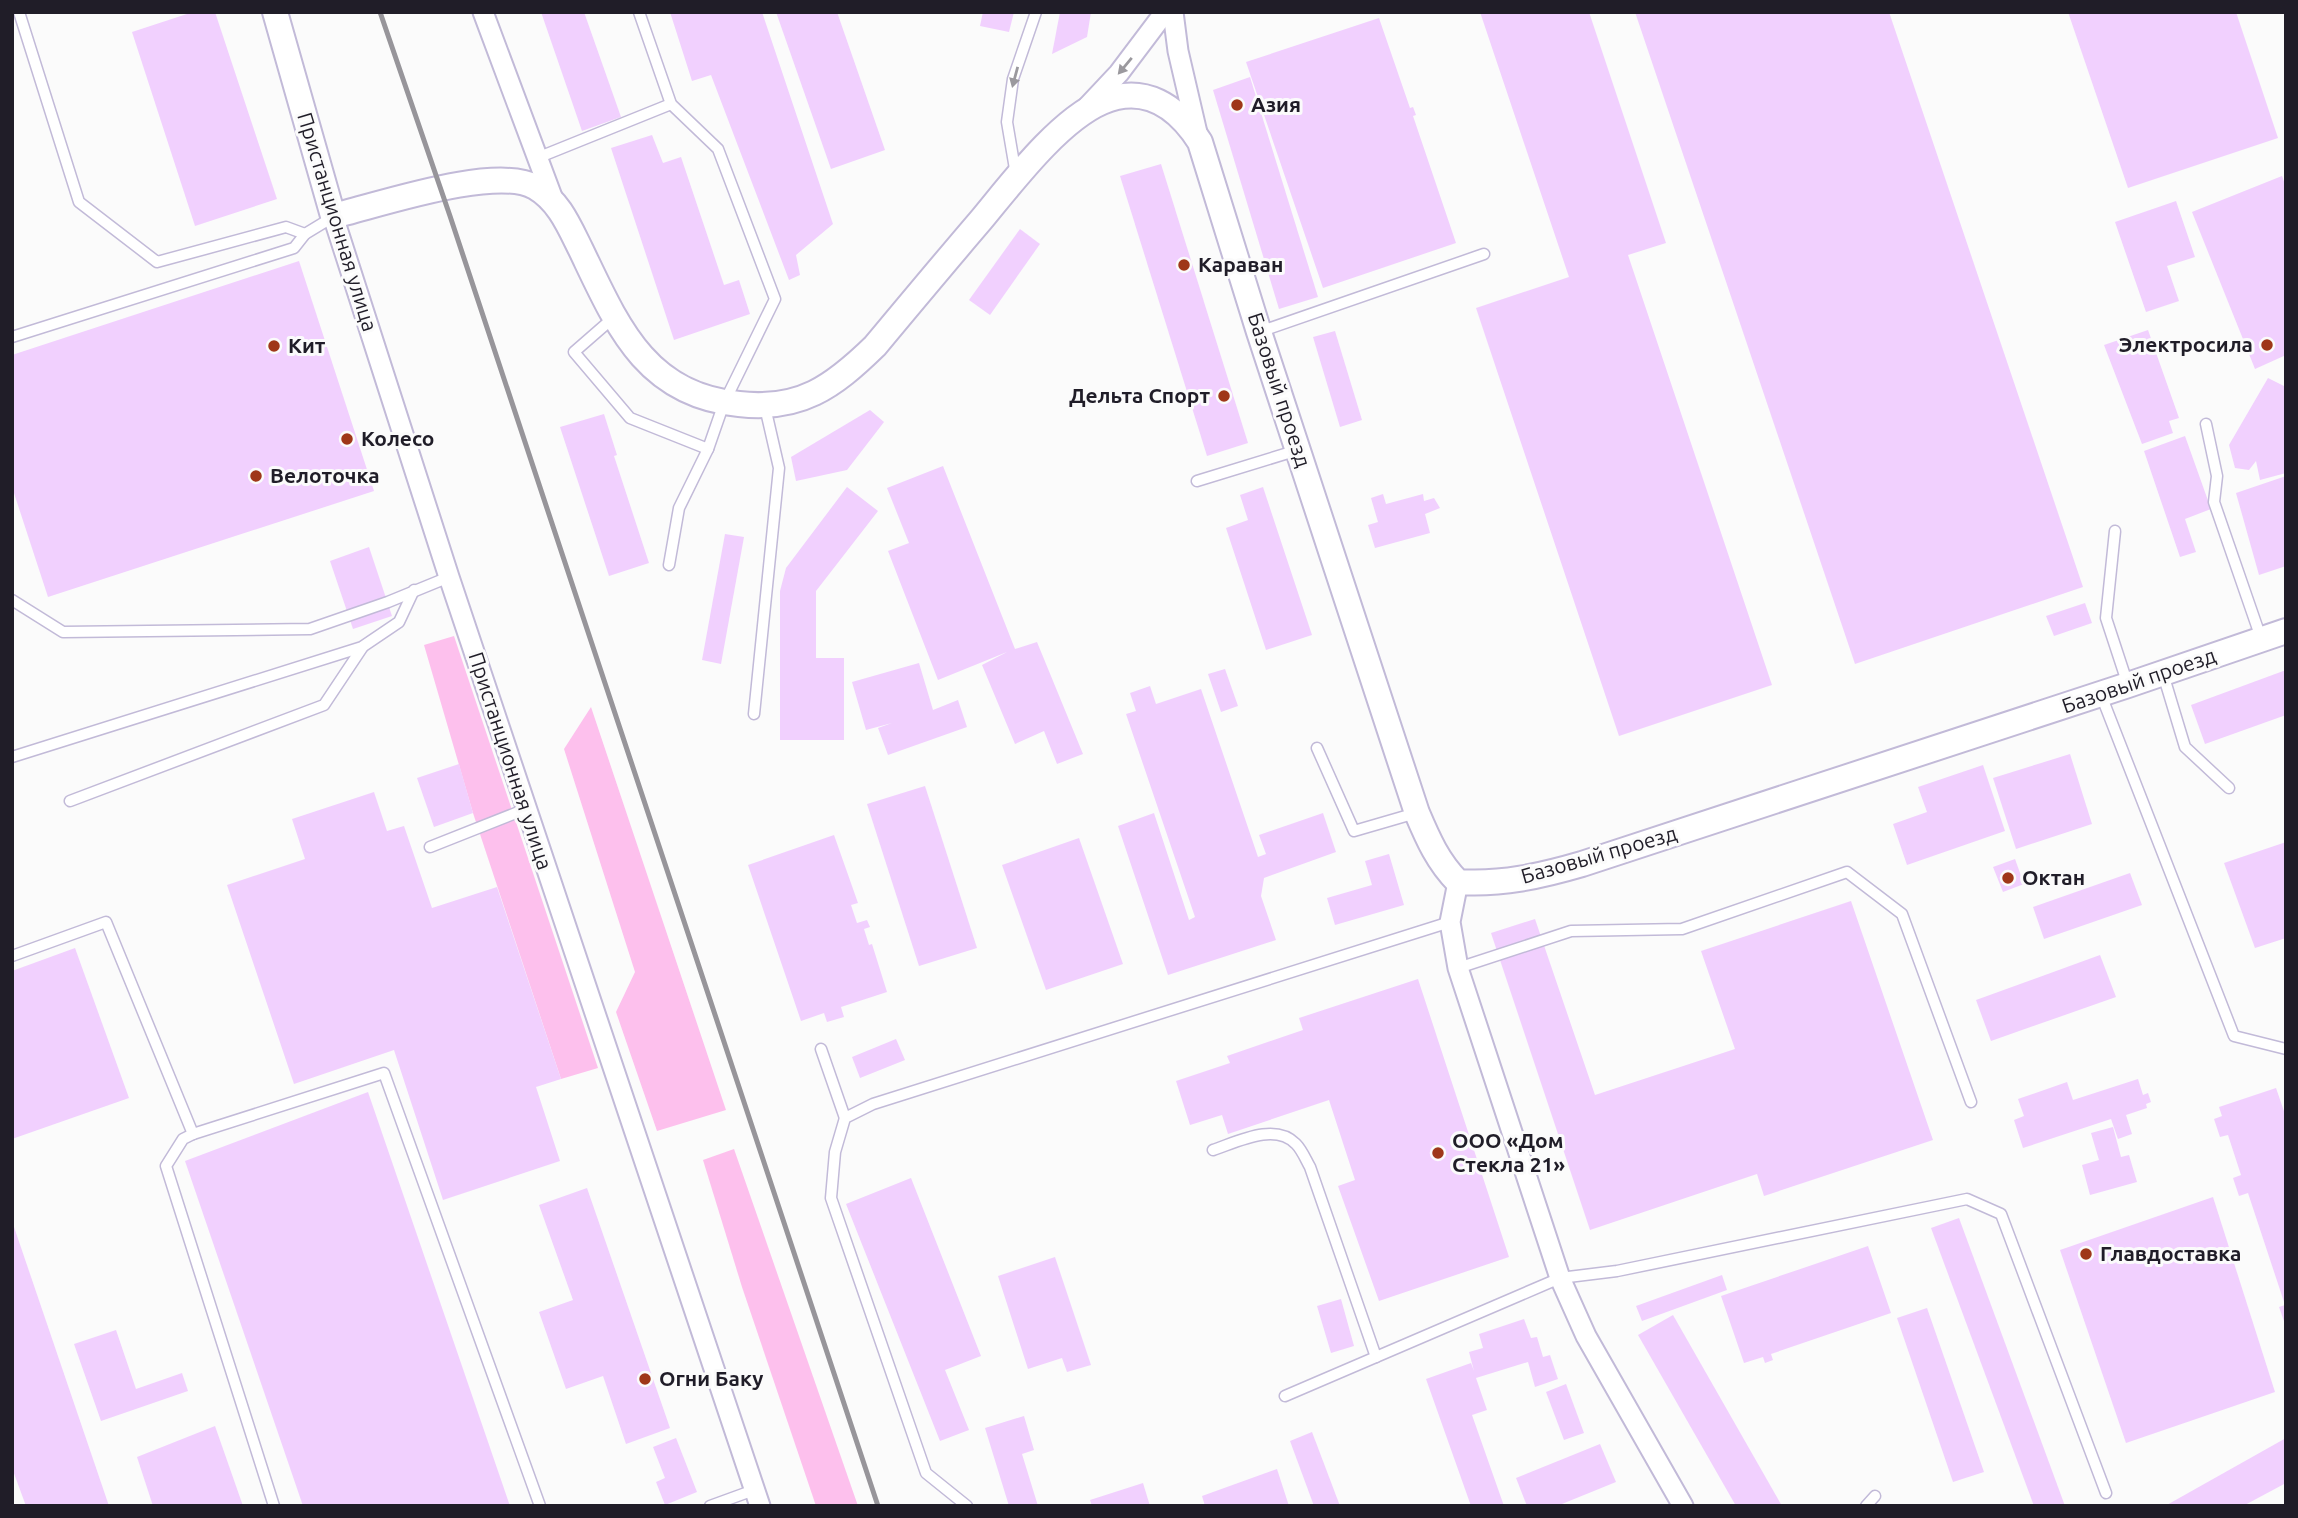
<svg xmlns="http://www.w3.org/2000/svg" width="2298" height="1518" font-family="Ubuntu,sans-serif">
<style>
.green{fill:#fdc0ed}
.building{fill:#f1d0fe}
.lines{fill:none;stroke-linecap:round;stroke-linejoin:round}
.service-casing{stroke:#c2bad8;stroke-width:13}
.minor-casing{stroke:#c2bad8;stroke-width:23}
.tertiary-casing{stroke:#c2bad8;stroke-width:28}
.service{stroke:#fff;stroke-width:10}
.minor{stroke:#fff;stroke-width:19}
.tertiary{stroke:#fff;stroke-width:24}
.rail{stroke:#97959a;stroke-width:5}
.oneway{fill:#9b999e}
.poi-dot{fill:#9f3719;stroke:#fbfbfb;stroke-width:2.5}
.labels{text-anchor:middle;stroke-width:6;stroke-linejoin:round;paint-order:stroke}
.poi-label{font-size:21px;font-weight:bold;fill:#201d28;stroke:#fbfbfb;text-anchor:start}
.street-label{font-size:21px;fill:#201d28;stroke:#fbfbfb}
</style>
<rect width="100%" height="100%" fill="#fbfbfb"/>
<g class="green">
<path d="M 454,636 L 598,1068 L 561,1079 L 473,813 L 424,645 Z"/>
<path d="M 591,707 L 726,1110 L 657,1131 L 616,1012 L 635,972 L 564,749 Z"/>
<path d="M 734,1149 L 858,1506 L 816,1506 L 742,1287 L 703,1160 Z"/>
</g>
<g class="building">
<path d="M 193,12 L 215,12 L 277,199 L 195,226 L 132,32 Z"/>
<path d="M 541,12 L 584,12 L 621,117 L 582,131 Z"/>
<path d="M 670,12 L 762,12 L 833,224 L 796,255 L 800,275 L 789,280 L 711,75 L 692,81 Z"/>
<path d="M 776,12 L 837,12 L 885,150 L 831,169 Z"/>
<path d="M 983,12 L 1014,12 L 1009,32 L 980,26 Z"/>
<path d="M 1060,12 L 1091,12 L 1087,37 L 1052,54 Z"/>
<path d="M 1480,12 L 1589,12 L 1666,243 L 1628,255 L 1772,685 L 1619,736 L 1476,308 L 1569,277 Z"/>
<path d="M 1635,12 L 1889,12 L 2083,587 L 1855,664 Z"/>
<path d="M 2068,12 L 2236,12 L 2278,138 L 2128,188 Z"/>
<path d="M 1379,18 L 1410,108 L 1413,107 L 1416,115 L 1413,116 L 1456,243 L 1323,288 L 1246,62 Z"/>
<path d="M 1250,77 L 1318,297 L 1279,309 L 1213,90 Z"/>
<path d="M 652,135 L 663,163 L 681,157 L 724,285 L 739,280 L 750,314 L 674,340 L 611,148 Z"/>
<path d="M 1161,164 L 1248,443 L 1207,456 L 1120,176 Z"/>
<path d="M 2282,176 L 2286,187 L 2286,355 L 2255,369 L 2192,212 Z"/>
<path d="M 2176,201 L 2195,257 L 2167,266 L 2179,301 L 2146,312 L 2115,222 Z"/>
<path d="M 1020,229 L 1040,244 L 990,315 L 969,300 Z"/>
<path d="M 299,261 L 374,491 L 48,597 L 12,487 L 12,355 Z"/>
<path d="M 2148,330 L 2179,418 L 2169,421 L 2173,433 L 2142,444 L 2104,345 Z"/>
<path d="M 1335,331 L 1362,420 L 1340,427 L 1313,337 Z"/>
<path d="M 2268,378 L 2286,387 L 2286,473 L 2260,480 L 2256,461 L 2249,470 L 2235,468 L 2229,445 Z"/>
<path d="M 870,410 L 884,422 L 847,470 L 796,481 L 791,457 Z"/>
<path d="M 604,414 L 617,455 L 614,456 L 649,563 L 609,576 L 560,427 Z"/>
<path d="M 2185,436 L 2211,509 L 2185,519 L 2196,552 L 2180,557 L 2144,451 Z"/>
<path d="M 943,466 L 1015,649 L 1037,642 L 1083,754 L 1057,764 L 1044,731 L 1015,744 L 982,665 L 1007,652 L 938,680 L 888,551 L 909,543 L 887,488 Z"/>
<path d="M 2286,476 L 2286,566 L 2259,575 L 2236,493 Z"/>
<path d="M 847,487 L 878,511 L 816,591 L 816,658 L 844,658 L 844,740 L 780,740 L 780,591 L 786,568 Z"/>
<path d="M 1263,487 L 1312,635 L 1266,650 L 1226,528 L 1248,520 L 1240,495 Z"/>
<path d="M 1383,494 L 1386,504 L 1423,494 L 1424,501 L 1434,498 L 1440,508 L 1425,514 L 1430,533 L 1375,548 L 1368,525 L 1378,522 L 1371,498 Z"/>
<path d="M 725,534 L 744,537 L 721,664 L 702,660 Z"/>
<path d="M 369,547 L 392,616 L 353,629 L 330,561 Z"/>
<path d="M 2085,603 L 2092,623 L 2054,636 L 2046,616 Z"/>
<path d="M 919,663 L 933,710 L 958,700 L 967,727 L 888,755 L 878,728 L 892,723 L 866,730 L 852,682 Z"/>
<path d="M 1225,669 L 1238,706 L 1221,712 L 1208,674 Z"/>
<path d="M 2286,670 L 2286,715 L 2205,744 L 2191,705 Z"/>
<path d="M 1150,686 L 1156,704 L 1201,689 L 1258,857 L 1266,854 L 1259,835 L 1323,813 L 1336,852 L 1264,878 L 1261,896 L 1276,940 L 1168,975 L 1118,826 L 1154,813 L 1189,920 L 1195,917 L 1126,714 L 1136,711 L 1130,693 Z"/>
<path d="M 2070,754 L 2092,824 L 2016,849 L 1993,778 Z"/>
<path d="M 459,764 L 473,813 L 434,827 L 417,778 Z"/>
<path d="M 1983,765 L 2005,831 L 1907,865 L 1893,824 L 1927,812 L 1918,787 Z"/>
<path d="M 925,786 L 977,948 L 919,966 L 867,804 Z"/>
<path d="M 374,792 L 387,831 L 404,826 L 432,908 L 497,887 L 561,1079 L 536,1087 L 560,1161 L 443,1200 L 394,1050 L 294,1084 L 227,885 L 305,859 L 292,819 Z"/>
<path d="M 834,835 L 858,903 L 851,905 L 857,923 L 867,920 L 870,927 L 864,929 L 869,945 L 872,944 L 887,992 L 841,1007 L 844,1017 L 827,1022 L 824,1013 L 801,1021 L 748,865 Z"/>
<path d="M 1079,838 L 1123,964 L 1046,990 L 1002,865 Z"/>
<path d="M 2286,842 L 2286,938 L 2255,948 L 2224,863 Z"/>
<path d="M 1389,854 L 1404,905 L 1335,925 L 1327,898 L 1372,885 L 1365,861 Z"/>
<path d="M 2015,859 L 2024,884 L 2003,892 L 1993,867 Z"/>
<path d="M 2130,873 L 2142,905 L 2044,939 L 2033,907 Z"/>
<path d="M 1851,901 L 1933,1140 L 1764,1196 L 1757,1174 L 1590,1230 L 1491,933 L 1535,919 L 1595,1095 L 1735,1049 L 1701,951 Z"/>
<path d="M 75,948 L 129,1098 L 12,1139 L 12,971 Z"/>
<path d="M 2100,955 L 2116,997 L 1991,1041 L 1976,1000 Z"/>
<path d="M 1418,979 L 1509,1257 L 1379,1301 L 1338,1186 L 1355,1180 L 1329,1100 L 1228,1134 L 1222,1115 L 1190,1125 L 1176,1081 L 1230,1063 L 1227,1056 L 1303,1030 L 1299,1018 Z"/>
<path d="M 896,1039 L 905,1060 L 860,1078 L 852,1057 Z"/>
<path d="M 2138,1079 L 2143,1095 L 2148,1093 L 2151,1102 L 2146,1104 L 2147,1108 L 2126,1115 L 2132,1134 L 2118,1139 L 2111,1119 L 2023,1148 L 2014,1120 L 2024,1116 L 2018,1099 L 2067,1082 L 2073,1100 Z"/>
<path d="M 2276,1088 L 2286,1117 L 2285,1324 L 2279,1307 L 2285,1305 L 2248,1193 L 2239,1196 L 2233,1178 L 2241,1175 L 2228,1135 L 2220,1137 L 2214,1119 L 2222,1116 L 2219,1107 Z"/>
<path d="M 368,1092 L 510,1506 L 303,1506 L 185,1161 Z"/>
<path d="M 2113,1127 L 2121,1157 L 2129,1155 L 2137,1182 L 2090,1195 L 2082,1165 L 2099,1160 L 2091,1133 Z"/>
<path d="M 911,1178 L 981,1356 L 945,1370 L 969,1430 L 940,1441 L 846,1204 Z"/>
<path d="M 587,1188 L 670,1428 L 626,1444 L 603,1376 L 566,1389 L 539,1312 L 573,1300 L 539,1205 Z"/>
<path d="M 2213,1197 L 2275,1392 L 2126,1443 L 2060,1250 Z"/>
<path d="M 1959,1218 L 2065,1506 L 2034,1506 L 1931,1228 Z"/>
<path d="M 13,1224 L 109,1506 L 26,1506 L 12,1468 Z"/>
<path d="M 1868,1246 L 1891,1313 L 1771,1354 L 1773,1360 L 1765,1363 L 1763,1357 L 1744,1363 L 1721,1296 Z"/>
<path d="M 1055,1257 L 1091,1365 L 1067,1372 L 1062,1358 L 1028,1369 L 998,1276 Z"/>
<path d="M 1722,1275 L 1727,1290 L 1642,1321 L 1636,1306 Z"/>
<path d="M 1341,1299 L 1354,1346 L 1331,1353 L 1317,1306 Z"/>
<path d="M 1927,1308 L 1984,1472 L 1953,1482 L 1897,1318 Z"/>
<path d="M 1673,1315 L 1782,1506 L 1736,1506 L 1638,1335 Z"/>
<path d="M 1524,1319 L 1531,1338 L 1537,1337 L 1543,1357 L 1550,1355 L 1558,1379 L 1535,1387 L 1528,1362 L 1476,1378 L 1487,1410 L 1472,1415 L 1504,1506 L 1471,1506 L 1426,1379 L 1471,1363 L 1474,1371 L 1469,1352 L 1483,1348 L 1479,1334 Z"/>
<path d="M 116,1330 L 136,1389 L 182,1373 L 188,1391 L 101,1421 L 74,1344 Z"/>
<path d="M 1566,1384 L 1584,1433 L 1564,1440 L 1546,1392 Z"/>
<path d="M 1024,1416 L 1034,1450 L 1022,1454 L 1038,1506 L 1009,1506 L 985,1428 Z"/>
<path d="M 215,1426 L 243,1506 L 153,1506 L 137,1457 Z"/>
<path d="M 1312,1432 L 1340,1506 L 1314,1506 L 1290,1441 Z"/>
<path d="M 676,1438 L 697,1492 L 665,1505 L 656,1482 L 665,1478 L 653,1447 Z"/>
<path d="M 2286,1438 L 2286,1483 L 2243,1506 L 2165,1506 Z"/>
<path d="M 1600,1444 L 1616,1482 L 1557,1506 L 1527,1506 L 1516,1478 Z"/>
<path d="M 1277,1469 L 1289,1506 L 1205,1506 L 1202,1496 Z"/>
<path d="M 1143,1483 L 1150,1506 L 1092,1506 L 1090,1500 Z"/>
</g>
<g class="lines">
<defs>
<g id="service">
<path d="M 19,12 L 79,202 L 157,262 L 286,227 L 305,234"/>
<path d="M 537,158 L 671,104"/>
<path d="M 1016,175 L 1007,122 L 1013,79 L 1036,12"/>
<path d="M 613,318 L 574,352 L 630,418 L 708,449 L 724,403 L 775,299 L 718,149 L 671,104 L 639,12"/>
<path d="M 1259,332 L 1484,254"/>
<path d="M 12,337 L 294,248 L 305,234 L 333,217"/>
<path d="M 2206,424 L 2217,476 L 2214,502 L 2261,638"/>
<path d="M 1197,481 L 1298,450"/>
<path d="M 2115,531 L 2106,618 L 2128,685"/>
<path d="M 669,565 L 679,508 L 708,449"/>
<path d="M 12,600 L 63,632 L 310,629 L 388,602 L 449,577"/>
<path d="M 2163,674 L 2185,747 L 2229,788"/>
<path d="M 2101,695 L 2234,1036 L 2286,1049"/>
<path d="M 754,714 L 779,468 L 765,407"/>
<path d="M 1317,748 L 1354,831 L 1416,813"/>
<path d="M 12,757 L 362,647 L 399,622 L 414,590"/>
<path d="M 70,801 L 324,705 L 362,648"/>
<path d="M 430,847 L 526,809"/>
<path d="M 12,956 L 106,922 L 193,1134"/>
<path d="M 1458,968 L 1571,931 L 1682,929 L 1847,872 L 1902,914 L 1971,1102"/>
<path d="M 821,1049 L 845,1118"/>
<path d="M 1213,1150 C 1237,1142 1275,1122 1296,1144 C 1302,1150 1306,1160 1310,1167 L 1376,1357"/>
<path d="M 1285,1396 L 1560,1278 L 1617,1271 L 1967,1199 L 2001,1214 L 2106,1493"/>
<path d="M 274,1506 L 166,1166 L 183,1139 L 193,1134 L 384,1073 L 540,1506"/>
<path d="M 710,1506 L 754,1490"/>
<path d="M 967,1506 L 926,1473 L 831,1198 L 835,1152 L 845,1118 L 873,1104 L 1450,922"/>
<path d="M 1866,1506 L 1875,1496"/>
</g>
<g id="minor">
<path d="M 483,12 L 554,202"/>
<path d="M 1173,12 L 1178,51 L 1198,137"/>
<path d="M 1088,106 L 1119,73 L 1165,12"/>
<path d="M 333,216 L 449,577 L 760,1506"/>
<path d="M 1458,882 L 1450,922 L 1458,968 L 1560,1278 L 1586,1336 L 1683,1506"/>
</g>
<path id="tertiary" d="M 275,12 L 333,216 C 379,205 495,165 535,187 C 559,201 569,226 581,250 C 617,325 645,395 739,404 C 800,411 833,387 875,346 C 910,304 945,262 981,220 C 1011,184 1058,121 1102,102 C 1144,84 1177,106 1200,142 L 1259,332 L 1417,813 C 1428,839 1438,862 1458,882 C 1501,885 1541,876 1582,864 L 2128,685 L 2286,631"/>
</defs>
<use href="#service" class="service-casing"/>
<use href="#minor" class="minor-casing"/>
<use href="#tertiary" class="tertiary-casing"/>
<use href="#service" class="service"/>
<use href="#minor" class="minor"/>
<use href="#tertiary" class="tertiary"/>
<path class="rail" d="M 380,12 L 450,216 L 878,1506"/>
</g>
<defs><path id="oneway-solid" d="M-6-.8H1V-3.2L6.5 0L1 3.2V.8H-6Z" transform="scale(1.75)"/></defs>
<g class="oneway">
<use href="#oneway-solid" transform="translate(1125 66) rotate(130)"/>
<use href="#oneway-solid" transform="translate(1015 77) rotate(105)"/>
</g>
<g class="poi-dot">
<circle cx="1237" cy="105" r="7"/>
<circle cx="1184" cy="265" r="7"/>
<circle cx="2267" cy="345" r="7"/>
<circle cx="274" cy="346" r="7"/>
<circle cx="1224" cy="396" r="7"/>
<circle cx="347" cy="439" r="7"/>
<circle cx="256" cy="476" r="7"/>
<circle cx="2008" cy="878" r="7"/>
<circle cx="1438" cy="1153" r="7"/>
<circle cx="2086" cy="1254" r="7"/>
<circle cx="645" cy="1379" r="7"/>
</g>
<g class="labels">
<g class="poi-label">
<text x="1251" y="112">Азия</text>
<text x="1198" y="272">Караван</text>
<text x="2253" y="352" text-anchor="end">Электросила</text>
<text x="288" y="353">Кит</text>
<text x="1210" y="403" text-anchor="end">Дельта Спорт</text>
<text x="361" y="446">Колесо</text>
<text x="270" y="483">Велоточка</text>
<text x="2022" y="885">Октан</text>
<text x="1452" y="1148">ООО «Дом<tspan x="1452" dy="24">Стекла 21»</tspan></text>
<text x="2100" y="1261">Главдоставка</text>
<text x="659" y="1386">Огни Баку</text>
</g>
<g class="street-label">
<text transform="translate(337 222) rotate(73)" y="7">Пристанционная улица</text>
<text transform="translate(1279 390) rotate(72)" y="7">Базовый проезд</text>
<text transform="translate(2139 681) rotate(-19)" y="7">Базовый проезд</text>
<text transform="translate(510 761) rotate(72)" y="7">Пристанционная улица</text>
<text transform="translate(1599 855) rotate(-16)" y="7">Базовый проезд</text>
</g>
</g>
<rect width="2298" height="1518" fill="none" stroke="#201d28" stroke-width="28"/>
</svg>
